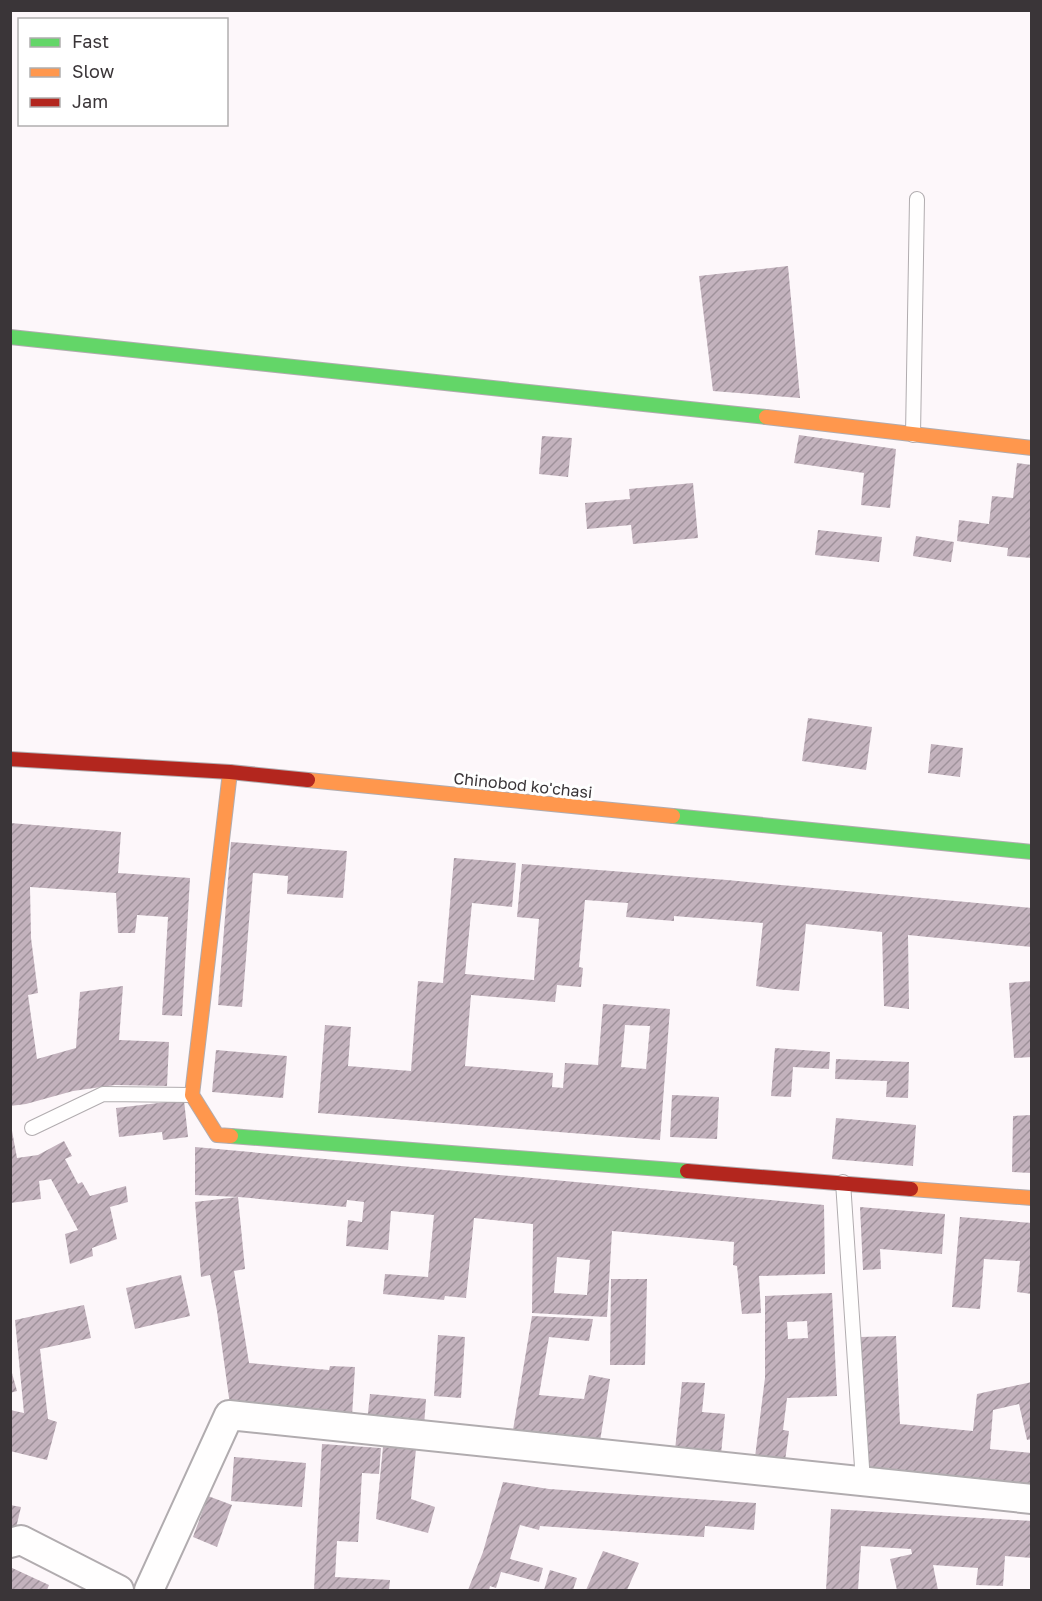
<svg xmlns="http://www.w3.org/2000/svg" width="1042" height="1601" font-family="'Golos Text',sans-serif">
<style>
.building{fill:url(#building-hatch);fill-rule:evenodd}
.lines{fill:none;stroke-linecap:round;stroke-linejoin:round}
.lane-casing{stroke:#b1acaf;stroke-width:16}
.street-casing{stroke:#b1acaf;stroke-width:32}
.fast-casing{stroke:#b1acaf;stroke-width:16}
.slow-casing{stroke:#b1acaf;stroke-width:16}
.jam-casing{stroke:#b1acaf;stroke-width:16}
.lane{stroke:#fffefe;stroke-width:14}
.street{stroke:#fffefe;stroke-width:28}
.fast{stroke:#63d668;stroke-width:14}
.slow{stroke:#ff974d;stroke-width:14}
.jam{stroke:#b3261e;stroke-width:14}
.labels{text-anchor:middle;stroke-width:6;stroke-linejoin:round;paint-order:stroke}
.street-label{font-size:16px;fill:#3a3538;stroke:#fff}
</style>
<defs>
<pattern id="building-hatch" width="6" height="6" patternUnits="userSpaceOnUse" patternTransform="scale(1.5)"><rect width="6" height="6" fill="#c3b2bd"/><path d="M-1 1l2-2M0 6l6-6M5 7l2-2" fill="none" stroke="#9f929b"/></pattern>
</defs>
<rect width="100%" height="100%" fill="#fdf7fa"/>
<g class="building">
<path d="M 788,266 L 800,398 L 713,391 L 699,276 Z"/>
<path d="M 799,435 L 896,449 L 890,508 L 861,505 L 864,473 L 794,463 Z"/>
<path d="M 542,436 L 572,438 L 568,477 L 539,474 Z"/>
<path d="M 1017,463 L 1032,465 L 1032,558 L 1007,556 L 1008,548 L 957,541 L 959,520 L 989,524 L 992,496 L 1013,498 Z"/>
<path d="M 693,483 L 698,538 L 633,544 L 631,525 L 587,529 L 585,503 L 630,499 L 629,489 Z"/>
<path d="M 818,530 L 882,537 L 879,562 L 815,555 Z"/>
<path d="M 916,536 L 954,542 L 951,562 L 913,556 Z"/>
<path d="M 808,718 L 872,727 L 866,770 L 802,761 Z"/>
<path d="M 931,744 L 963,748 L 960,777 L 928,773 Z"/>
<path d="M 10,823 L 121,832 L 118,873 L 190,878 L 182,1016 L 162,1015 L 168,917 L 137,915 L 135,933 L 118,933 L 116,893 L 30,887 L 31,938 L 38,993 L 28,995 L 37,1059 L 76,1048 L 80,992 L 123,986 L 119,1040 L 169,1042 L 167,1086 L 115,1085 L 73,1091 L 26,1104 L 10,1106 Z"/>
<path d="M 231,842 L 347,851 L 343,898 L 287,894 L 288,876 L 253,873 L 242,1007 L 218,1005 Z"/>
<path d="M 454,858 L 516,863 L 512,907 L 472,903 L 465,974 L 534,980 L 539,919 L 517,917 L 522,864 L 727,880 L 1032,908 L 1032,947 L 908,935 L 909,1009 L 884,1006 L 882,932 L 806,924 L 799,991 L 774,989 L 756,986 L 763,923 L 674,916 L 674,921 L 626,917 L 628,903 L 585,900 L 579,967 L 583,968 L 581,987 L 557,985 L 555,1002 L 471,995 L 465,1066 L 553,1073 L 552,1087 L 563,1088 L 565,1063 L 598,1065 L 603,1004 L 670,1009 L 660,1140 L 318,1113 L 325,1025 L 351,1027 L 348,1066 L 411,1071 L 418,981 L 443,983 ZM 625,1025 L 650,1026 L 646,1069 L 621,1067 Z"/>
<path d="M 1032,981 L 1032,1057 L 1014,1058 L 1009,983 Z"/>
<path d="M 775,1048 L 830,1052 L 829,1069 L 793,1067 L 791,1097 L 771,1096 Z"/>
<path d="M 216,1050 L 287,1056 L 283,1098 L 212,1092 Z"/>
<path d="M 836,1059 L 909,1062 L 908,1098 L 886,1097 L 887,1081 L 835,1079 Z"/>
<path d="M 672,1095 L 719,1097 L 717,1139 L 670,1137 Z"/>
<path d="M 184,1100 L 188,1137 L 163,1140 L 162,1132 L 119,1137 L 116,1108 Z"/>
<path d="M 1032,1115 L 1032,1173 L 1012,1172 L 1013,1116 Z"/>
<path d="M 836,1118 L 916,1125 L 913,1166 L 832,1159 Z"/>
<path d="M 10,1120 L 17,1158 L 38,1155 L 64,1141 L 72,1156 L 65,1159 L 78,1184 L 82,1182 L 90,1196 L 126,1186 L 128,1202 L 110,1207 L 117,1239 L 92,1248 L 93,1256 L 70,1264 L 65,1234 L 78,1230 L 51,1179 L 39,1181 L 41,1199 L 10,1203 Z"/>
<path d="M 195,1147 L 824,1205 L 825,1274 L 759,1276 L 761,1313 L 742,1314 L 737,1266 L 733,1265 L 734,1242 L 612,1231 L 607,1317 L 532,1313 L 533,1224 L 474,1218 L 466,1298 L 445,1296 L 444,1300 L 383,1294 L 385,1274 L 428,1277 L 434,1215 L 391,1211 L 388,1250 L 346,1246 L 348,1220 L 362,1222 L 364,1202 L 347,1200 L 346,1207 L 239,1197 L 195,1195 ZM 557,1257 L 590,1260 L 587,1295 L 554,1293 Z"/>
<path d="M 238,1197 L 245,1269 L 234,1271 L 249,1363 L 329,1370 L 330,1366 L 355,1367 L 352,1416 L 230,1405 L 217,1311 L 210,1275 L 201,1277 L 195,1202 Z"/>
<path d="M 860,1207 L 945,1214 L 942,1254 L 880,1249 L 881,1269 L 863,1270 Z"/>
<path d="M 960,1217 L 1032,1223 L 1032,1294 L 1017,1292 L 1020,1261 L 984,1259 L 980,1309 L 952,1307 Z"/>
<path d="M 181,1275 L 190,1316 L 135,1329 L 126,1288 Z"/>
<path d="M 611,1279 L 647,1279 L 645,1365 L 610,1365 Z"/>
<path d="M 832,1293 L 837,1396 L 787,1398 L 783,1430 L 789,1431 L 785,1461 L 755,1457 L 765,1378 L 765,1296 ZM 807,1321 L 808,1338 L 788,1339 L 787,1322 Z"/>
<path d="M 84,1305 L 91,1338 L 40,1349 L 48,1419 L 57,1422 L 47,1460 L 10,1451 L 10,1410 L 24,1413 L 15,1320 Z"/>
<path d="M 532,1316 L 593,1319 L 589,1341 L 549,1337 L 539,1395 L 584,1399 L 589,1375 L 610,1379 L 600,1441 L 512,1436 Z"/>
<path d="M 438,1335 L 465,1337 L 461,1398 L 434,1396 Z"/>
<path d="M 896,1336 L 900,1424 L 973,1431 L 977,1394 L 1032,1382 L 1032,1439 L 1027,1440 L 1019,1404 L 993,1410 L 990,1449 L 1032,1453 L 1032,1484 L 866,1470 L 860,1337 Z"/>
<path d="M 10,1366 L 17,1391 L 10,1393 Z"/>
<path d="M 682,1382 L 705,1383 L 702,1412 L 725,1414 L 721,1454 L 675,1450 Z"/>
<path d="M 370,1394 L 426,1399 L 424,1426 L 367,1422 Z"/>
<path d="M 322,1444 L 381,1448 L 379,1474 L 362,1473 L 358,1542 L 337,1541 L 335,1577 L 390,1580 L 389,1590 L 314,1590 Z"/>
<path d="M 383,1447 L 416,1449 L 411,1499 L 435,1507 L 428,1533 L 376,1519 Z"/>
<path d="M 234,1457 L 306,1463 L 302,1507 L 231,1501 Z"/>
<path d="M 503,1482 L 549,1489 L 756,1503 L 754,1530 L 705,1526 L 704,1537 L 540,1526 L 539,1530 L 520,1525 L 510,1559 L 543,1568 L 539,1582 L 501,1572 L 496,1588 L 490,1586 L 489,1590 L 468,1590 L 483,1552 Z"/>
<path d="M 208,1496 L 232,1505 L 217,1547 L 193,1537 Z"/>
<path d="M 10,1505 L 21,1507 L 15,1532 L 10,1531 Z"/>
<path d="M 831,1509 L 1032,1521 L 1032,1558 L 1005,1556 L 1003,1586 L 976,1585 L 978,1568 L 933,1565 L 938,1590 L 897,1590 L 890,1559 L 912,1554 L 911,1549 L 861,1546 L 858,1590 L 826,1590 Z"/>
<path d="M 603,1551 L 639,1563 L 627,1590 L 586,1590 Z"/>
<path d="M 10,1567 L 49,1585 L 47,1590 L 10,1590 Z"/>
<path d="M 550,1570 L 577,1578 L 573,1590 L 544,1590 Z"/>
</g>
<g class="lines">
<defs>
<g id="lane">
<path d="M 913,435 L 917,199"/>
<path d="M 32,1128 L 103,1094 L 192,1095"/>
<path d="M 843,1182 L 863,1482"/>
</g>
<g id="street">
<path d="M 10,1543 L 21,1540 L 119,1590"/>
<path d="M 149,1590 L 229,1415 L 1032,1499"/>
</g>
<g id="fast">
<path d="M 10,337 L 766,417"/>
<path d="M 673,816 L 1032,852"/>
<path d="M 231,1136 L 687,1171"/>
</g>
<g id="slow">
<path d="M 766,417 L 1032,448"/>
<path d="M 230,772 L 192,1095 L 217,1135 L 231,1136"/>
<path d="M 308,780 L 673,816"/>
<path d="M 911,1189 L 1032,1198"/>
</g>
<g id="jam">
<path d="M 10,759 L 230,772 L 308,780"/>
<path d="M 687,1171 L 911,1189"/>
</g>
</defs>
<use href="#lane" class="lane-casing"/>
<use href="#street" class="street-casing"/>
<use href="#fast" class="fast-casing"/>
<use href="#slow" class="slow-casing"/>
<use href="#jam" class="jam-casing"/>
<use href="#lane" class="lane"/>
<use href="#street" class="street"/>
<use href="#fast" class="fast"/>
<use href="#slow" class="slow"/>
<use href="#jam" class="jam"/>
</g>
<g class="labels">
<g class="street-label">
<text transform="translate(523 785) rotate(6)" y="6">Chinobod ko'chasi</text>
</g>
</g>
<rect width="1042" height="1601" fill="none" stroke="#3a3538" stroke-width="24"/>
<rect x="18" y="18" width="210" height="108" fill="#ffffff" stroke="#b0aeaf" stroke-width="1.5"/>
<rect x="30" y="38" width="30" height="9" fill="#63d668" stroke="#b0aeaf" stroke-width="1.5"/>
<text x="72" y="48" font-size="18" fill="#3a3538">Fast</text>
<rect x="30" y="68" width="30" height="9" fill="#ff974d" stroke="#b0aeaf" stroke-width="1.5"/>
<text x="72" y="78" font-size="18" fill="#3a3538">Slow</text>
<rect x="30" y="98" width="30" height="9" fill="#b3261e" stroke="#b0aeaf" stroke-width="1.5"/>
<text x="72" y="108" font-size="18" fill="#3a3538">Jam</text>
</svg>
